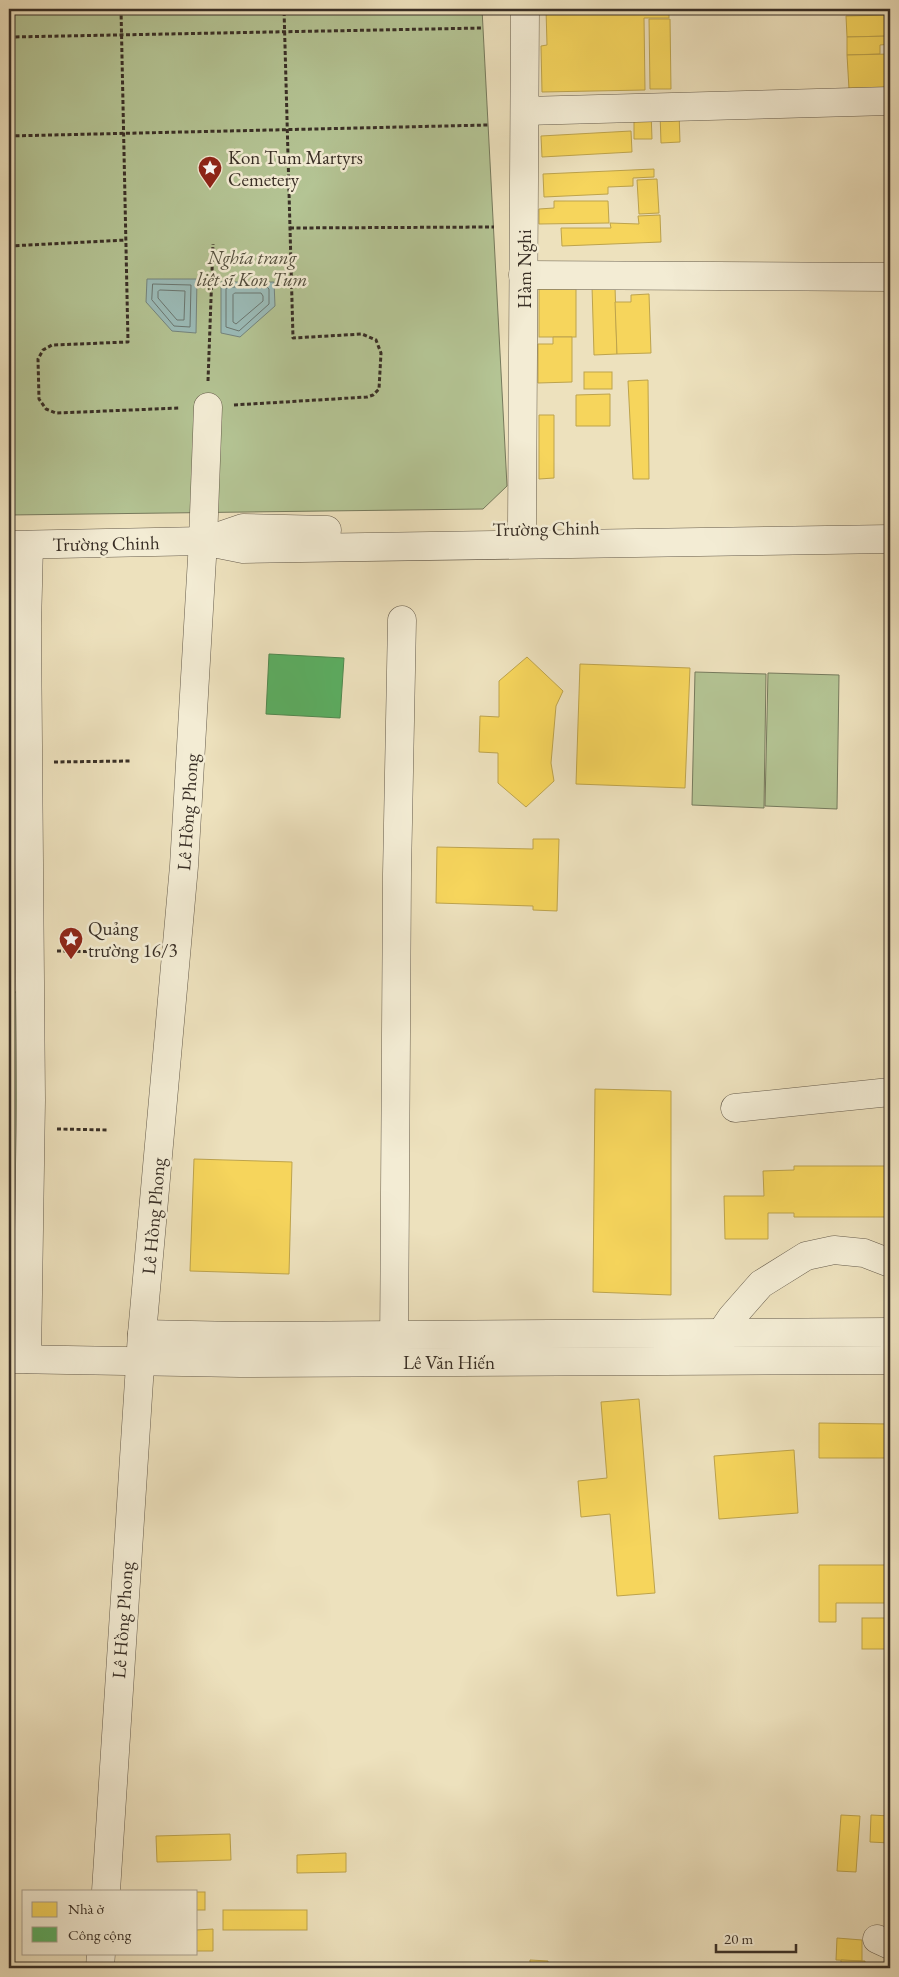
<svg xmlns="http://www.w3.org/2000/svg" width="899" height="1977" font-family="'EB Garamond',serif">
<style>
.green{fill:#b4c494;stroke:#767a5d}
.water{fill:#9bbcb9;stroke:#74847e}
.homes{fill:#f6d55c;stroke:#bda34c}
.public{fill:#5aae61;stroke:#50884f}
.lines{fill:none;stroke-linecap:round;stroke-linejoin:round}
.shore{stroke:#6a7670;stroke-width:1}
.minor-casing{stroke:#665c4c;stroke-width:29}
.path{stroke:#392f26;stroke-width:3;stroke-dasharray:4 2.5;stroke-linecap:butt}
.minor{stroke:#f3ecd4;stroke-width:28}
.labels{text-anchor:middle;stroke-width:5;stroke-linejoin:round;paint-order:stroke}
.poi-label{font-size:19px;fill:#392f26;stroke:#f3ecd4;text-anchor:start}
.park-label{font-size:19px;font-style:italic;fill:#524d3c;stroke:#f3ecd4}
.street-label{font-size:19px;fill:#392f26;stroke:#f3ecd4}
</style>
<rect width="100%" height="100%" fill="#ede1bd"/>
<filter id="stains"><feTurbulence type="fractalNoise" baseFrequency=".004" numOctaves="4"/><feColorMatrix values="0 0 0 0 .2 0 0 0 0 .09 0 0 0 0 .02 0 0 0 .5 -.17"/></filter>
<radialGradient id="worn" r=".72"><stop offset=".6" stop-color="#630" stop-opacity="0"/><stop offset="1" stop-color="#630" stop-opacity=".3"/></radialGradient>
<g class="green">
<path d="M 9,9 L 482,9 L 507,486 L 483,509 L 9,515 Z"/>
<path d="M 695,672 L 766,674 L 764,808 L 692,805 Z"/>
<path d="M 768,673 L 839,675 L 837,809 L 765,806 Z"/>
<path d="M 9,674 L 27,674 L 30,913 L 9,913 Z"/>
<rect x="9" y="992" width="21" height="227"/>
</g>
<g class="water">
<path d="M 147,279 L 197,279 L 196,333 L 172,331 L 146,302 Z"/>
<path d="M 221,282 L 274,282 L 275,306 L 240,337 L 221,333 Z"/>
</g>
<g class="homes">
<path d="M 546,9 L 669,9 L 669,18 L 644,18 L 645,90 L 542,92 L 541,46 L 547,45 Z"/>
<path d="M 890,15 L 890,36 L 847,37 L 846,16 Z"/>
<path d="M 649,19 L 670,19 L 671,89 L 650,89 Z"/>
<path d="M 890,36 L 890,44 L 880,45 L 880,54 L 847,55 L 847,37 Z"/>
<path d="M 890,54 L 890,88 L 849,89 L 847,55 Z"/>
<path d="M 634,112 L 651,112 L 652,139 L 634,139 Z"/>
<path d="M 679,112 L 680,142 L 661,143 L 660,113 Z"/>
<path d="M 631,131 L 632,152 L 542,157 L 541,136 Z"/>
<path d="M 654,169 L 654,177 L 633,178 L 633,186 L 608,187 L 608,194 L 544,197 L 543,174 Z"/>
<path d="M 657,179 L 659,213 L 639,214 L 637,180 Z"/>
<path d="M 554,201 L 608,201 L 609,223 L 539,224 L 539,209 L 554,208 Z"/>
<path d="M 660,215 L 661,242 L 562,246 L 561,228 L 611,228 L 610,223 L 639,224 L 638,216 Z"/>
<path d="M 592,286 L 615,286 L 617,354 L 594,355 Z"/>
<rect x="539" y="289" width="37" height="48"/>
<path d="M 649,294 L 651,353 L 617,354 L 615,302 L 631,302 L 631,295 Z"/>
<path d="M 553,337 L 572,337 L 572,382 L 538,383 L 538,344 L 553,344 Z"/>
<rect x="584" y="372" width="28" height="17"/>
<path d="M 648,380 L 649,479 L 633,479 L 628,381 Z"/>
<path d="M 610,394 L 610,426 L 576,426 L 576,395 Z"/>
<path d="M 539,415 L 554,415 L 554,478 L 539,479 Z"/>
<path d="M 527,657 L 563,691 L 556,706 L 551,763 L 554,781 L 526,807 L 498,783 L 498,753 L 479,752 L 480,716 L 499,717 L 499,681 Z"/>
<path d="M 580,664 L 690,668 L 685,788 L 576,784 Z"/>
<path d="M 533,839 L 559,839 L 557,911 L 533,910 L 533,906 L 436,903 L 437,847 L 533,849 Z"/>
<path d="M 595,1089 L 671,1091 L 671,1295 L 593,1292 Z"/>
<path d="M 194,1159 L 292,1162 L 289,1274 L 190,1271 Z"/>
<path d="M 794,1166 L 888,1166 L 888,1217 L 794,1217 L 794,1213 L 768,1213 L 768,1239 L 725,1239 L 724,1196 L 764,1196 L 763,1171 L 794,1170 Z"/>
<path d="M 639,1399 L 655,1593 L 617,1596 L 610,1514 L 581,1517 L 578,1481 L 607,1478 L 601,1402 Z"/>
<path d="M 819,1423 L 890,1424 L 890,1458 L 819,1458 Z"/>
<path d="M 794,1450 L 798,1513 L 719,1519 L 714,1456 Z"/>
<path d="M 819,1565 L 890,1565 L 890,1603 L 836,1603 L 836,1622 L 819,1622 Z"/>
<rect x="862" y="1618" width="28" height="31"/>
<path d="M 841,1815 L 860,1816 L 856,1872 L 837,1871 Z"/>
<path d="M 871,1815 L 890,1816 L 890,1843 L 870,1842 Z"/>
<path d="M 230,1834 L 231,1860 L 157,1862 L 156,1836 Z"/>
<path d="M 346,1853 L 346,1872 L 297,1873 L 297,1855 Z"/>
<rect x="196" y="1892" width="9" height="18"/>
<rect x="223" y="1910" width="84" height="20"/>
<path d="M 213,1929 L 213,1951 L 196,1951 L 196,1930 Z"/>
<path d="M 837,1938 L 862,1940 L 862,1961 L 836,1960 Z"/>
<path d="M 530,1960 L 548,1961 L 548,1968 L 530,1968 Z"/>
<path d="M 841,1960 L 865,1961 L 865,1968 L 841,1968 Z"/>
</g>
<path class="public" d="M 269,654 L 344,658 L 340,718 L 266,714 Z"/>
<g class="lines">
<g class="shore">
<path d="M 153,284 L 191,285 L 190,327 L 174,326 L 152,300 Z"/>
<path d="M 229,287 L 267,287 L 269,289 L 269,304 L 239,331 L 226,327 L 226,289 Z"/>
<path d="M 160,290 L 185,291 L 184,320 L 177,320 L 158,298 L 158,292 Z"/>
<path d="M 235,293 L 261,293 L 263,296 L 263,301 L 236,324 L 233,322 L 233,295 Z"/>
</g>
<defs>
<g id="minor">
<path d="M 525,111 L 890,101"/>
<path d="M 523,275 L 890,277"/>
<path d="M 522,528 L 525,9"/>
<path d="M 205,541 L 243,528 L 327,530"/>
<path d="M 9,545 L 203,541 L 243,549 L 890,539"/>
<path d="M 735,1108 L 890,1092"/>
<path d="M 142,1334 L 240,1336 L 890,1332"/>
<path d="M 720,1347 L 721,1333 L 732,1317 L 761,1284 L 806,1256 L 834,1250 L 864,1253 L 890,1263"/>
<path d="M 394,1353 L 397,874 L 402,620"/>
<path d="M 9,1359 L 240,1363 L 890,1360"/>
<path d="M 27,1359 L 31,1100 L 27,626 L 29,545"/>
<path d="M 106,1891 L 142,1334 L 184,866 L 203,541 L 208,407"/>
<path d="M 877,1939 L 890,1945"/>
<path d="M 100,1968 L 101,1953"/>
</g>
</defs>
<use href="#minor" class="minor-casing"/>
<g class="path">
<path d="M 121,9 L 128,342 L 52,345 L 43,350 L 38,359 L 39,399 L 46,409 L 56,413 L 180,408"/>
<path d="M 9,37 L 483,28"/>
<path d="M 9,136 L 488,125"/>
<path d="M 290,228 L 494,227"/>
<path d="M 9,246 L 126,240"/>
<path d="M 208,381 L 213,244"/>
<path d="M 234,405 L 367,397 L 373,395 L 379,389 L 381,353 L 376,340 L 362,334 L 293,338 L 284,9"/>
<path d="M 54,762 L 131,761"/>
<path d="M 57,951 L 119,952"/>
<path d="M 57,1129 L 109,1130"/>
</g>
<use href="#minor" class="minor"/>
</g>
<defs>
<symbol id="sight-pin" viewBox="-11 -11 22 30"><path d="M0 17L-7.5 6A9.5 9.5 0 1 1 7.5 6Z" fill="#8f2418" stroke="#f3ecd4"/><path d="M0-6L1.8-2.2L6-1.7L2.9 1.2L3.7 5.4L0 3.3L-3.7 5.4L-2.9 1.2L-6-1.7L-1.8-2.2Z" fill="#fff"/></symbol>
</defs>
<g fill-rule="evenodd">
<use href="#sight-pin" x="196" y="154" width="28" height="38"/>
<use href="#sight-pin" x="57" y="925" width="28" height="38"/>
</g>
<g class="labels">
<g class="poi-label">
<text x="228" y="164">Kon Tum Martyrs<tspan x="228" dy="22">Cemetery</tspan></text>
<text x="88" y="935">Quảng<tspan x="88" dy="22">trường 16/3</tspan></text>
</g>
<g class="park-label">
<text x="252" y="264">Nghĩa trang<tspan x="252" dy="22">liệt sĩ Kon Tum</tspan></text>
</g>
<g class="street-label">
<text transform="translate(524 269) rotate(-90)" y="7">Hàm Nghi</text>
<text transform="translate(546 528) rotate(-1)" y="7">Trường Chinh</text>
<text transform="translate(106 543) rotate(-1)" y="7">Trường Chinh</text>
<text transform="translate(187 812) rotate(-86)" y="7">Lê Hồng Phong</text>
<text transform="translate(153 1216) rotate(-85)" y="7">Lê Hồng Phong</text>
<text x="449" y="1369">Lê Văn Hiến</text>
<text transform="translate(122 1620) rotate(-86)" y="7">Lê Hồng Phong</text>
</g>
</g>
<rect width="899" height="1977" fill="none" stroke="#ede1bd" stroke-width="30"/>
<rect x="10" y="10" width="879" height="1957" fill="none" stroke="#392f26" stroke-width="2.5"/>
<rect x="15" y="15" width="869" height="1947" fill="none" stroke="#392f26"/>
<rect x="22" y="1890" width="175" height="65" fill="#f3ecd4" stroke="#a9a08e"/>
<rect x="32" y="1902" width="25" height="15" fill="#f6d55c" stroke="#a9a08e"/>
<text x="68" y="1914" font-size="15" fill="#392f26">Nhà ở</text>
<rect x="32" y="1927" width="25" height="15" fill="#5aae61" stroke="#a9a08e"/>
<text x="68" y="1940" font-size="15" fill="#392f26">Công cộng</text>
<path d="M716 1944v8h80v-8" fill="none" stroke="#392f26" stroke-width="2.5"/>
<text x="724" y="1944" font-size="15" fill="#392f26" stroke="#f3ecd4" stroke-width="4" paint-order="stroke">20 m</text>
<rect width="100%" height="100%" filter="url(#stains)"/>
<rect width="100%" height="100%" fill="url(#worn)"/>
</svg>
